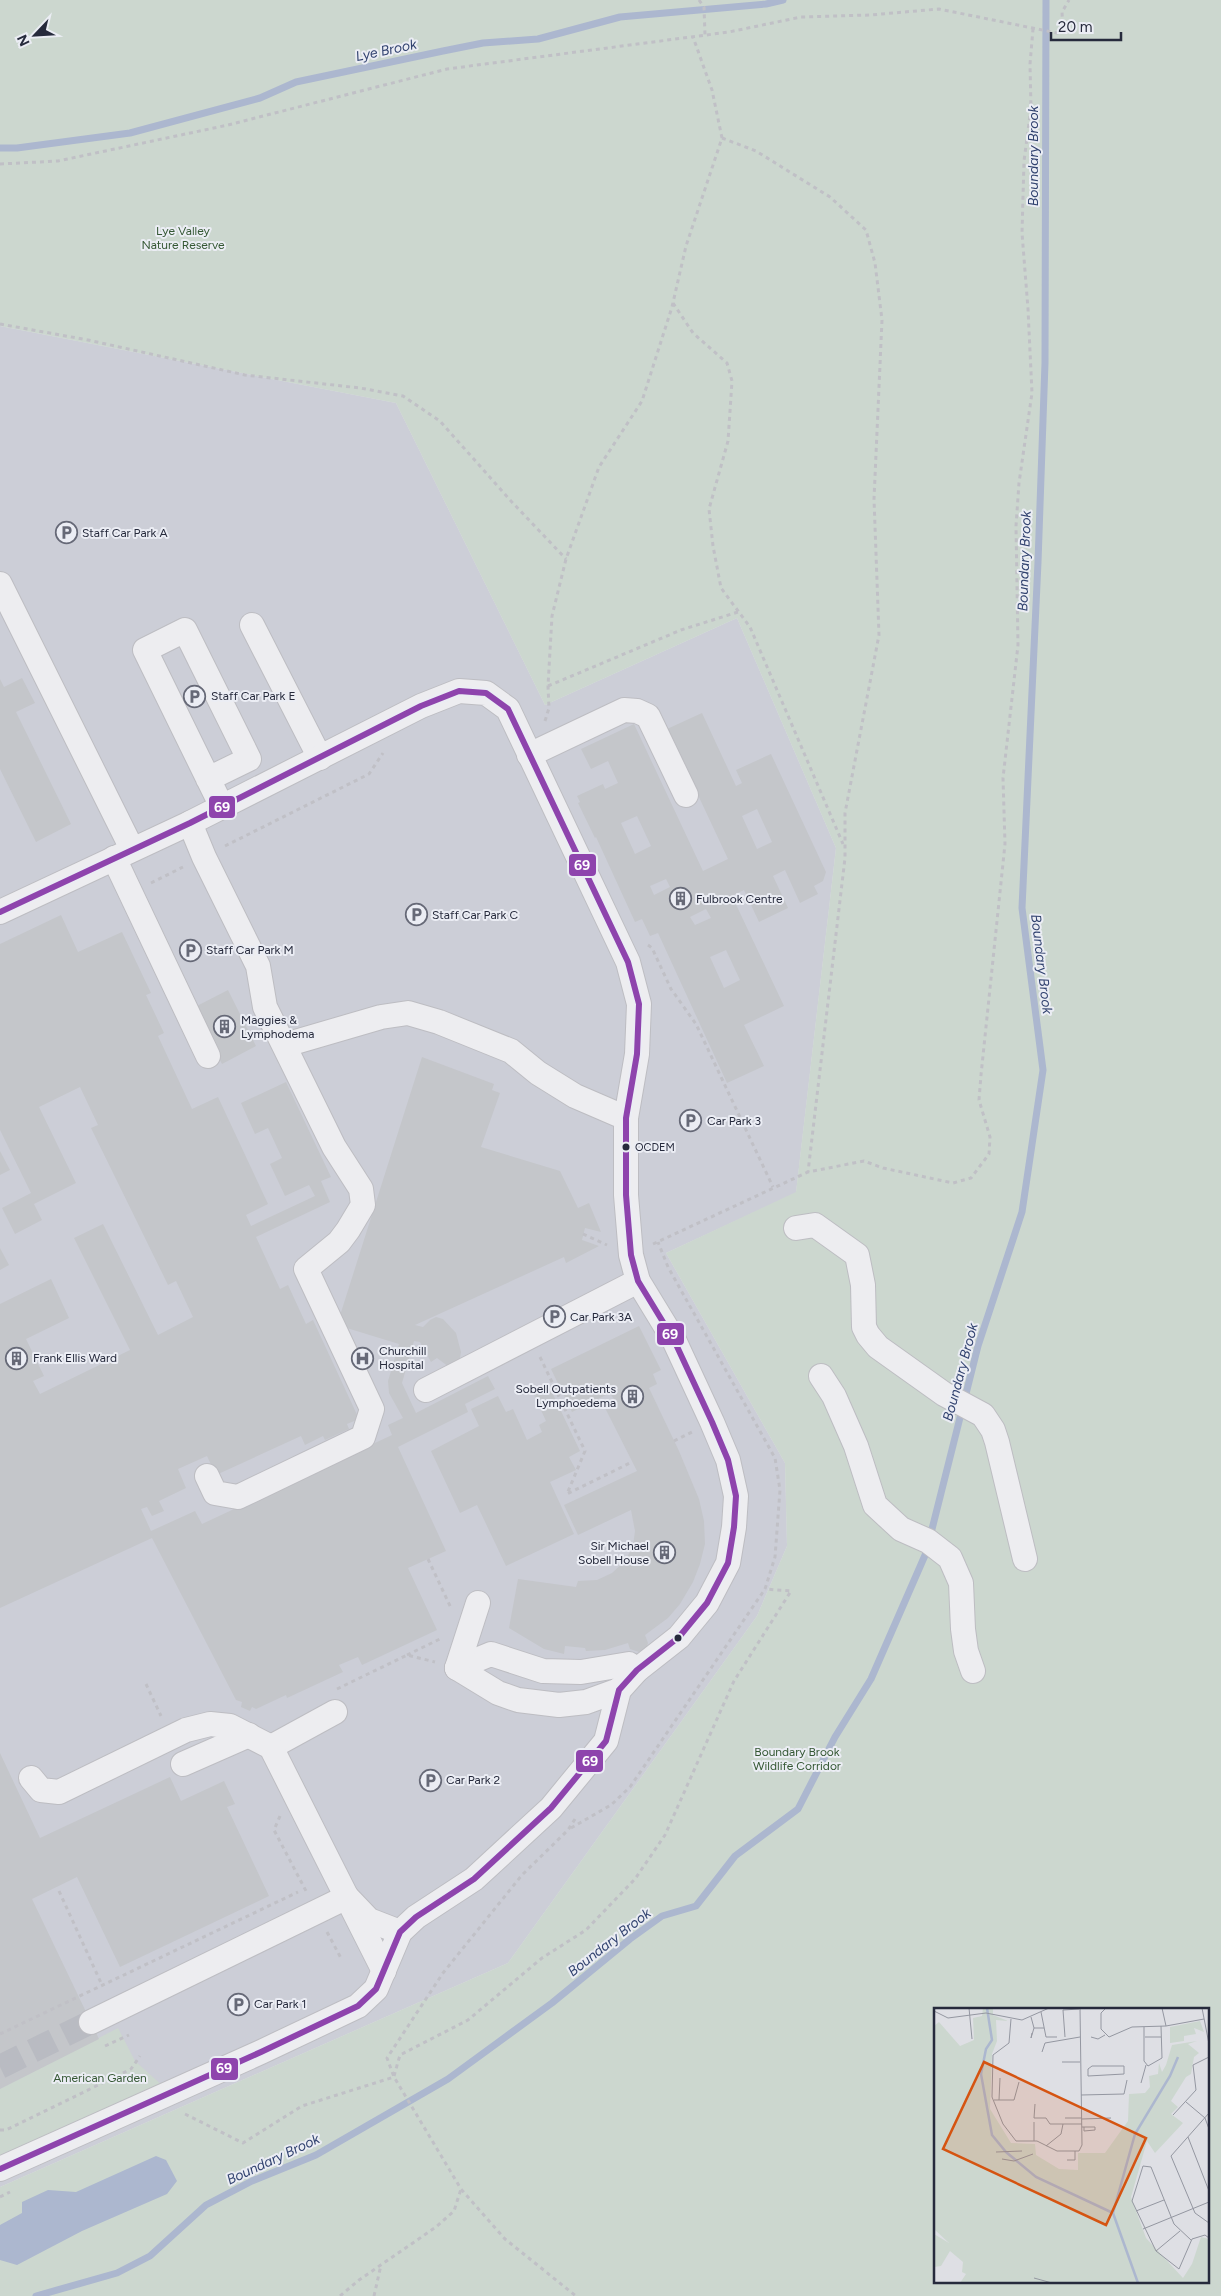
<svg xmlns="http://www.w3.org/2000/svg" width="1221" height="2296" font-family="Figtree,sans-serif">
<style>
.built{fill:#ccced7}
.green{fill:#ccd7cf;fill-rule:evenodd}
.water{fill:#acb7cf}
.lines{fill:none;stroke-linecap:round;stroke-linejoin:round}
.stream{stroke:#acb7cf;stroke-width:7}
.building{fill:#c4c6ca;fill-rule:evenodd}
.minor-tunnel{stroke:#b9bbc2;stroke-width:24;stroke-dasharray:24 12;stroke-linecap:butt}
.minor-casing{stroke:#bdbdc2;stroke-width:26}
.path{stroke:#c0c0c6;stroke-width:3;stroke-dasharray:4 4;stroke-linecap:butt}
.minor{stroke:#ededf0;stroke-width:24}
.bus-1-casing{stroke:#ebedf4;stroke-width:10}
.bus-1{stroke:#8e44ad;stroke-width:6}
.bus-dot{fill:#262a3c;stroke:#ebedf4;stroke-width:2}
.labels{text-anchor:middle;stroke-width:4;stroke-linejoin:round;paint-order:stroke}
.bus-label{font-size:11px;fill:#262a3c;stroke:#ebedf4;text-anchor:start}
.park-label{font-size:12px;fill:#345733;stroke:#ebedf4}
.poi-label{font-size:12px;fill:#262a3c;stroke:#ebedf4;text-anchor:start}
.water-label{font-size:14px;font-style:italic;fill:#31426f;stroke:#ebedf4}
.inset-river{fill:none;stroke:#acb7cf;stroke-width:2.5}
.inset-road{fill:none;stroke:#9497a1;stroke-width:1}
.view{fill:#d55411;fill-opacity:0.15;stroke:#d55411;stroke-width:2.5}
.inset-edge{fill:none;stroke:#262a3c;stroke-width:2.5}
.line-badge{stroke:#ebedf4;stroke-width:2}
.badge-label{font-size:14px;text-anchor:middle;font-weight:bold;fill:#fff}
</style>
<rect width="100%" height="100%" fill="#dedfe4"/>
<path class="built" d="M 0,326 L 396,403 L 545,705 L 737,618 L 836,848 L 796,1193 L 666,1253 L 785,1463 L 787,1546 L 757,1616 L 508,1963 L 0,2187 Z"/>
<g class="green">
<path d="M 0,0 L 1221,0 L 1221,2296 L 0,2296 L 0,2187 L 508,1963 L 757,1616 L 787,1546 L 785,1463 L 666,1253 L 796,1192 L 836,848 L 737,618 L 545,705 L 396,403 L 0,326 ZM 935,2010 L 1207,2010 L 1207,2282 L 935,2282 Z"/>
<path d="M 118,2028 L 135,2061 L 164,2087 L 0,2163 L 0,2089 Z"/>
</g>
<path class="water" d="M 156,2156 L 166,2160 L 177,2181 L 167,2194 L 82,2231 L 17,2265 L 0,2260 L 0,2225 L 22,2213 L 22,2202 L 48,2190 L 76,2192 Z"/>
<g class="lines">
<g class="stream">
<path d="M 0,148 L 17,148 L 130,133 L 260,98 L 296,82 L 443,51 L 483,43 L 538,39 L 620,17 L 766,4 L 783,0"/>
<path d="M 36,2296 L 117,2273 L 150,2256 L 206,2205 L 252,2181 L 316,2155 L 448,2079 L 552,2003 L 630,1939 L 662,1916 L 696,1906 L 735,1856 L 798,1809 L 835,1737 L 871,1679 L 926,1553 L 978,1346 L 1022,1212 L 1043,1070 L 1022,908 L 1038,562 L 1045,363 L 1046,0"/>
</g>
</g>
<g class="building">
<path d="M 22,678 L 35,703 L 16,712 L 71,824 L 36,842 L 0,769 L 0,679 L 4,687 Z"/>
<path d="M 702,713 L 736,786 L 742,783 L 736,770 L 771,754 L 826,872 L 823,881 L 814,886 L 818,894 L 800,903 L 785,870 L 773,876 L 788,908 L 759,922 L 744,890 L 732,896 L 784,1006 L 744,1025 L 764,1066 L 727,1083 L 658,933 L 650,936 L 642,919 L 635,922 L 596,837 L 595,838 L 578,803 L 580,802 L 577,796 L 603,784 L 605,789 L 618,783 L 608,761 L 591,769 L 581,749 L 634,724 L 703,871 L 728,859 L 667,729 ZM 757,809 L 772,842 L 757,849 L 742,816 ZM 637,816 L 651,846 L 635,854 L 621,823 ZM 666,879 L 670,887 L 654,895 L 650,886 ZM 706,909 L 711,918 L 695,925 L 690,917 ZM 726,950 L 740,980 L 724,988 L 710,957 Z"/>
<path d="M 61,915 L 78,952 L 122,932 L 151,993 L 146,995 L 164,1033 L 158,1036 L 192,1109 L 218,1097 L 268,1204 L 246,1215 L 251,1226 L 315,1196 L 309,1185 L 285,1196 L 270,1164 L 282,1158 L 268,1128 L 255,1134 L 241,1103 L 286,1082 L 331,1177 L 321,1181 L 330,1202 L 256,1237 L 280,1289 L 288,1285 L 306,1324 L 313,1320 L 359,1419 L 347,1424 L 349,1429 L 325,1440 L 323,1436 L 305,1445 L 301,1436 L 216,1475 L 207,1456 L 178,1469 L 186,1488 L 159,1501 L 164,1511 L 152,1516 L 147,1507 L 141,1509 L 151,1531 L 195,1511 L 202,1524 L 392,1435 L 388,1425 L 403,1418 L 389,1393 L 388,1381 L 399,1344 L 337,1325 L 422,1057 L 494,1084 L 492,1090 L 500,1093 L 481,1147 L 560,1171 L 578,1208 L 589,1203 L 601,1232 L 585,1228 L 582,1240 L 599,1246 L 566,1263 L 564,1257 L 415,1325 L 423,1327 L 430,1320 L 436,1317 L 443,1319 L 456,1333 L 461,1352 L 460,1358 L 454,1365 L 449,1367 L 437,1358 L 431,1362 L 420,1342 L 414,1341 L 402,1383 L 416,1413 L 488,1376 L 495,1389 L 465,1404 L 468,1412 L 398,1447 L 446,1551 L 408,1568 L 437,1630 L 362,1665 L 358,1657 L 339,1665 L 343,1672 L 287,1698 L 286,1695 L 256,1709 L 252,1707 L 250,1711 L 241,1707 L 242,1702 L 236,1700 L 152,1538 L 0,1608 L 0,1304 L 51,1279 L 69,1318 L 26,1339 L 44,1376 L 33,1381 L 40,1394 L 130,1350 L 74,1238 L 103,1224 L 158,1335 L 193,1317 L 176,1281 L 168,1285 L 91,1128 L 98,1125 L 80,1087 L 39,1107 L 76,1183 L 34,1204 L 42,1220 L 15,1234 L 2,1208 L 31,1193 L 0,1130 L 0,944 Z"/>
<path d="M 228,990 L 256,1046 L 222,1064 L 193,1008 Z"/>
<path d="M 0,1151 L 10,1170 L 0,1175 Z"/>
<path d="M 0,1248 L 9,1265 L 0,1270 Z"/>
<path d="M 639,1326 L 661,1370 L 653,1374 L 657,1384 L 649,1388 L 679,1451 L 699,1499 L 704,1521 L 705,1544 L 700,1564 L 693,1582 L 680,1604 L 668,1618 L 645,1635 L 648,1643 L 646,1649 L 639,1652 L 630,1649 L 628,1643 L 605,1650 L 586,1651 L 585,1648 L 565,1646 L 564,1654 L 544,1649 L 509,1628 L 518,1579 L 576,1587 L 578,1581 L 597,1580 L 612,1573 L 625,1561 L 633,1546 L 635,1531 L 631,1510 L 578,1535 L 564,1505 L 637,1471 L 603,1404 L 614,1399 L 610,1393 L 572,1412 L 551,1369 Z"/>
<path d="M 550,1388 L 580,1451 L 569,1457 L 576,1470 L 550,1482 L 574,1534 L 506,1566 L 477,1505 L 460,1513 L 431,1451 L 479,1426 L 471,1409 L 498,1396 L 506,1412 L 513,1409 L 527,1440 L 542,1432 L 539,1425 L 546,1421 L 534,1395 Z"/>
<path d="M 0,1753 L 40,1838 L 170,1777 L 181,1801 L 224,1781 L 235,1804 L 227,1807 L 269,1896 L 120,1967 L 77,1877 L 32,1899 L 99,2039 L 0,2089 Z"/>
</g>
<g class="lines">
<path class="minor-tunnel" d="M 0,2067 L 91,2022"/>
<defs>
<g id="minor">
<path d="M 0,584 L 132,849"/>
<path d="M 252,625 L 320,758"/>
<path d="M 529,755 L 624,710 L 637,711 L 648,716 L 686,795"/>
<path d="M 208,779 L 249,759 L 185,630 L 145,650 L 222,807"/>
<path d="M 190,823 L 204,857 L 258,966 L 265,1007 L 334,1147 L 361,1189 L 363,1205 L 348,1230 L 339,1242 L 306,1269 L 372,1409 L 363,1437 L 238,1497 L 215,1493 L 207,1476"/>
<path d="M 114,858 L 208,1056"/>
<path d="M 0,912 L 190,823 L 421,706 L 459,691 L 486,693 L 508,709 L 628,962 L 639,1004 L 637,1054 L 626,1118 L 626,1195 L 631,1255 L 638,1281 L 674,1340 L 712,1422 L 728,1460 L 736,1496 L 734,1527 L 728,1563 L 707,1603 L 679,1637 L 637,1670 L 619,1690 L 606,1741 L 551,1808 L 474,1879 L 416,1917 L 400,1932 L 376,1989 L 358,2006 L 261,2052 L 0,2169"/>
<path d="M 285,1045 L 381,1017 L 408,1013 L 439,1022 L 511,1051 L 538,1073 L 575,1096 L 626,1118"/>
<path d="M 796,1228 L 815,1225 L 857,1255 L 863,1285 L 864,1327 L 868,1335 L 878,1347 L 944,1394 L 983,1415 L 993,1430 L 997,1442 L 1025,1559"/>
<path d="M 821,1376 L 834,1396 L 856,1446 L 875,1505 L 901,1529 L 928,1541 L 950,1558 L 961,1583 L 963,1629 L 966,1651 L 973,1671"/>
<path d="M 426,1390 L 638,1281"/>
<path d="M 457,1668 L 491,1654 L 543,1671 L 581,1672 L 629,1664 L 637,1670"/>
<path d="M 457,1668 L 498,1693 L 518,1700 L 559,1705 L 586,1702 L 619,1690"/>
<path d="M 457,1668 L 478,1603"/>
<path d="M 271,1747 L 335,1712"/>
<path d="M 183,1764 L 249,1735"/>
<path d="M 31,1778 L 41,1790 L 59,1792 L 186,1730 L 210,1724 L 230,1726 L 271,1747 L 384,1971"/>
<path d="M 91,2022 L 347,1897 L 369,1920 L 400,1932"/>
</g>
</defs>
<use href="#minor" class="minor-casing"/>
<g class="path">
<path d="M 699,0 L 704,7 L 705,35"/>
<path d="M 722,138 L 756,151 L 830,197 L 866,230 L 875,263 L 882,320 L 874,499 L 879,635 L 845,813 L 845,858 L 808,1172"/>
<path d="M 0,164 L 58,161 L 228,125 L 447,69 L 729,32 L 801,17 L 870,15 L 939,9 L 1057,33 L 1063,32 L 1062,12 L 1069,0"/>
<path d="M 673,303 L 693,333 L 727,363 L 732,381 L 728,441 L 709,509 L 713,546 L 721,588 L 750,627 L 843,844"/>
<path d="M 0,324 L 88,340 L 245,375 L 360,388 L 403,396 L 440,421 L 510,500 L 566,559"/>
<path d="M 548,686 L 681,630 L 738,612"/>
<path d="M 545,721 L 549,708 L 548,686 L 552,616 L 566,559 L 599,467 L 642,401 L 672,307 L 686,246 L 722,138 L 712,90 L 693,37"/>
<path d="M 225,846 L 369,774 L 383,753"/>
<path d="M 151,883 L 183,867"/>
<path d="M 648,945 L 652,948 L 671,989 L 696,1024 L 773,1187"/>
<path d="M 583,1234 L 607,1245"/>
<path d="M 653,1244 L 808,1172 L 864,1161 L 883,1168 L 953,1183 L 971,1178 L 989,1154 L 990,1137 L 979,1100 L 981,1075 L 1005,844 L 1003,778 L 1018,645 L 1016,526 L 1019,483 L 1032,393 L 1028,309 L 1022,233 L 1024,161 L 1031,108 L 1030,64 L 1033,29"/>
<path d="M 540,1357 L 585,1451 L 567,1494 L 632,1462"/>
<path d="M 674,1441 L 692,1432"/>
<path d="M 428,1559 L 451,1608"/>
<path d="M 407,1655 L 442,1638"/>
<path d="M 146,1684 L 161,1716"/>
<path d="M 337,1689 L 407,1655 L 435,1662"/>
<path d="M 280,1816 L 274,1830 L 306,1891"/>
<path d="M 575,1819 L 568,1830 L 522,1875 L 443,1973 L 387,2058 L 394,2077 L 461,2189 L 505,2239 L 576,2296"/>
<path d="M 571,1828 L 611,1805 L 630,1787 L 765,1589 L 775,1557 L 780,1490 L 775,1458 L 668,1267 L 658,1242"/>
<path d="M 59,1891 L 102,1985"/>
<path d="M 327,1932 L 342,1960"/>
<path d="M 0,2034 L 298,1892"/>
<path d="M 105,2046 L 129,2035"/>
<path d="M 394,2076 L 400,2055 L 468,2020 L 542,1958 L 586,1930 L 635,1879 L 665,1835 L 734,1681 L 791,1591 L 765,1589"/>
<path d="M 185,2114 L 243,2143 L 302,2106 L 394,2077"/>
<path d="M 0,2130 L 6,2130 L 131,2069 L 140,2056"/>
<path d="M 0,2197 L 10,2192"/>
<path d="M 340,2296 L 359,2280 L 436,2227 L 454,2211 L 461,2189"/>
<path d="M 374,2296 L 381,2265"/>
</g>
<use href="#minor" class="minor"/>
<defs>
<path id="bus-1" d="M 0,912 L 190,823 L 421,706 L 459,691 L 486,693 L 508,709 L 628,962 L 639,1004 L 637,1054 L 626,1118 L 626,1195 L 631,1255 L 638,1281 L 674,1340 L 712,1422 L 728,1460 L 736,1496 L 734,1527 L 728,1563 L 707,1603 L 679,1637 L 637,1670 L 619,1690 L 606,1741 L 551,1808 L 474,1879 L 416,1917 L 400,1932 L 376,1989 L 358,2006 L 261,2052 L 0,2169"/>
</defs>
<use href="#bus-1" class="bus-1-casing"/>
<use href="#bus-1" class="bus-1"/>
</g>
<defs>
<symbol id="parking-ring" viewBox="-11 -11 22 22"><circle r="9.5" fill="#ebedf4" stroke="#666977" stroke-width="1.5"/><path d="M-3.5-5.5H1a3.5 3.5 0 0 1 0 7H-1V5.5H-3.5ZM-1-3.4V-.6H.8a1.4 1.4 0 0 0 0-2.8Z" fill="#666977"/></symbol>
<symbol id="building-ring" viewBox="-11 -11 22 22"><circle r="9.5" fill="#ebedf4" stroke="#666977" stroke-width="1.5"/><path d="M-4-6H4V6H1V3H-1V6H-4ZM-2.5-4.3h1.7v1.8h-1.7ZM.8-4.3h1.7v1.8H.8ZM-2.5-1h1.7V.8h-1.7ZM.8-1h1.7V.8H.8Z" fill="#666977"/></symbol>
<symbol id="hospital-ring" viewBox="-11 -11 22 22"><circle r="9.5" fill="#ebedf4" stroke="#666977" stroke-width="1.5"/><path d="M-5-5h3v3.5h4V-5h3V5h-3V1.5h-4V5h-3Z" fill="#666977"/></symbol>
</defs>
<g fill-rule="evenodd">
<use href="#parking-ring" x="54" y="520" width="25" height="25"/>
<use href="#parking-ring" x="182" y="684" width="25" height="25"/>
<use href="#building-ring" x="668" y="886" width="25" height="25"/>
<use href="#parking-ring" x="404" y="902" width="25" height="25"/>
<use href="#parking-ring" x="178" y="938" width="25" height="25"/>
<use href="#building-ring" x="212" y="1014" width="25" height="25"/>
<use href="#parking-ring" x="678" y="1108" width="25" height="25"/>
<use href="#parking-ring" x="542" y="1304" width="25" height="25"/>
<use href="#building-ring" x="4" y="1346" width="25" height="25"/>
<use href="#hospital-ring" x="350" y="1346" width="25" height="25"/>
<use href="#building-ring" x="620" y="1384" width="25" height="25"/>
<use href="#building-ring" x="652" y="1540" width="25" height="25"/>
<use href="#parking-ring" x="418" y="1768" width="25" height="25"/>
<use href="#parking-ring" x="226" y="1992" width="25" height="25"/>
</g>
<g class="bus-dot">
<circle cx="626" cy="1147" r="4.5"/>
<circle cx="678" cy="1638" r="4.5"/>
</g>
<g class="labels">
<g class="bus-label">
<text x="635" y="1151">OCDEM</text>
</g>
<g class="park-label">
<text x="183" y="235">Lye Valley<tspan x="183" dy="14">Nature Reserve</tspan></text>
<text x="797" y="1756">Boundary Brook<tspan x="797" dy="14">Wildlife Corridor</tspan></text>
<text x="100" y="2082">American Garden</text>
</g>
<g class="poi-label">
<text x="82" y="537">Staff Car Park A</text>
<text x="211" y="700">Staff Car Park E</text>
<text x="696" y="903">Fulbrook Centre</text>
<text x="432" y="919">Staff Car Park C</text>
<text x="206" y="954">Staff Car Park M</text>
<text x="241" y="1024">Maggies &amp;<tspan x="241" dy="14">Lymphodema</tspan></text>
<text x="707" y="1125">Car Park 3</text>
<text x="570" y="1321">Car Park 3A</text>
<text x="379" y="1355">Churchill<tspan x="379" dy="14">Hospital</tspan></text>
<text x="33" y="1362">Frank Ellis Ward</text>
<text x="616" y="1393" text-anchor="end">Sobell Outpatients<tspan x="616" dy="14">Lymphoedema</tspan></text>
<text x="649" y="1550" text-anchor="end">Sir Michael<tspan x="649" dy="14">Sobell House</tspan></text>
<text x="446" y="1784">Car Park 2</text>
<text x="254" y="2008">Car Park 1</text>
</g>
<g class="water-label">
<text transform="translate(386 50) rotate(-12)" y="5">Lye Brook</text>
<text transform="translate(1033 156) rotate(-90)" y="5">Boundary Brook</text>
<text transform="translate(1024 561) rotate(-88)" y="5">Boundary Brook</text>
<text transform="translate(1042 964) rotate(83)" y="5">Boundary Brook</text>
<text transform="translate(960 1372) rotate(-75)" y="5">Boundary Brook</text>
<text transform="translate(609 1942) rotate(-38)" y="5">Boundary Brook</text>
<text transform="translate(273 2159) rotate(-25)" y="5">Boundary Brook</text>
</g>
</g>
<g transform="translate(934 2008)">
<rect width="275" height="275" fill="#dedfe4"/>
<path d="M 49,0 L 59,0 L 59,7 L 74,13 L 62,12 L 63,33 L 58,46 L 56,101 L 77,135 L 101,136 L 102,147 L 125,161 L 144,162 L 144,145 L 171,145 L 194,113 L 195,86 L 211,85 L 216,79 L 215,68 L 224,66 L 225,55 L 228,64 L 232,57 L 238,37 L 263,33 L 254,36 L 265,45 L 260,49 L 257,66 L 252,69 L 237,93 L 244,99 L 237,106 L 249,115 L 221,145 L 213,133 L 197,189 L 212,230 L 249,270 L 258,256 L 267,229 L 275,231 L 275,275 L 26,275 L 32,266 L 28,264 L 29,254 L 16,243 L 7,258 L 0,259 L 0,226 L 15,235 L 0,221 L 0,18 L 5,14 L 26,38 L 40,32 L 39,10 L 48,8 ZM 266,13 L 270,24 L 260,20 L 262,26 L 250,28 L 250,33 L 236,35 L 236,19 Z" fill="#ccd7cf"/>
<path class="inset-river" d="M 53,0 L 58,32 L 52,41 L 47,66 L 58,127 L 72,144 L 102,169 L 179,205 L 204,275M 179,205 L 201,126 L 236,68 L 244,49"/>
<path class="inset-road" d="M 35,0 L 38,31M 172,0 L 167,5 L 167,21 L 175,29 L 198,19 L 232,18 L 270,11M 228,0 L 232,18M 268,0 L 275,36M 0,3 L 14,10 L 52,5 L 88,12 L 115,0M 107,4 L 112,29 L 123,29M 97,9 L 100,20 L 110,20M 77,11 L 75,35 L 59,47 L 58,89 L 69,116 L 82,133 L 103,133 L 123,143 L 145,143 L 148,137 L 146,0M 210,19 L 210,53 L 214,58 L 228,50 L 227,18M 98,25 L 97,30 L 100,20M 131,29 L 129,2 L 145,1M 157,29 L 164,31 L 171,27M 211,29 L 227,29M 108,44 L 111,35 L 146,29M 128,54 L 146,54M 158,58 L 190,58 L 190,66 L 154,68 L 154,61 ZM 207,75 L 212,57M 147,87 L 190,86 L 193,72M 60,92 L 80,92 L 85,74M 65,92 L 66,70M 252,94 L 271,110 L 275,121M 101,96 L 100,110 L 112,110 L 116,116 L 148,116M 275,105 L 237,148 L 261,205 L 275,215M 239,107 L 262,82 L 259,57 L 275,49M 131,110 L 148,110M 148,111 L 177,110M 100,114 L 100,133M 148,119 L 161,119 L 161,122 L 150,123 L 150,119M 254,129 L 275,183M 112,138 L 127,126 L 129,116M 62,144 L 88,143M 68,151 L 80,153 L 99,146M 133,152 L 141,152 L 141,143M 202,203 L 230,192M 209,221 L 275,194M 257,232 L 240,216 L 217,159 L 209,158 L 198,193 L 222,243 L 245,261 L 258,231 L 271,227 L 275,230M 222,243 L 246,223M 100,270 L 118,275"/>
<path class="view" d="M 50,54 L 212,130 L 172,217 L 9,141 Z"/>
<rect width="275" height="275" class="inset-edge"/>
</g>
<g class="line-badge">
<rect x="208" y="795" width="28" height="24" rx="5" fill="#8e44ad"/>
<rect x="568" y="853" width="29" height="24" rx="5" fill="#8e44ad"/>
<rect x="656" y="1322" width="29" height="24" rx="5" fill="#8e44ad"/>
<rect x="575" y="1749" width="29" height="24" rx="5" fill="#8e44ad"/>
<rect x="210" y="2057" width="29" height="24" rx="5" fill="#8e44ad"/>
</g>
<g class="badge-label">
<text x="222" y="812">69</text>
<text x="582" y="870">69</text>
<text x="670" y="1339">69</text>
<text x="590" y="1766">69</text>
<text x="224" y="2073">69</text>
</g>
<g transform="translate(35 35) rotate(245)" stroke="#ebedf4" stroke-width="4" paint-order="stroke">
<path d="M0-4L9 19L0 12L-9 19Z" fill="#262a3c"/>
<text y="-8" font-size="14" font-weight="bold" text-anchor="middle" fill="#262a3c">N</text>
</g>
<path d="M1051 32v8h70v-8" fill="none" stroke="#262a3c" stroke-width="2.5"/>
<text x="1058" y="32" font-size="15" fill="#262a3c" stroke="#ebedf4" stroke-width="4" paint-order="stroke">20 m</text>
</svg>
